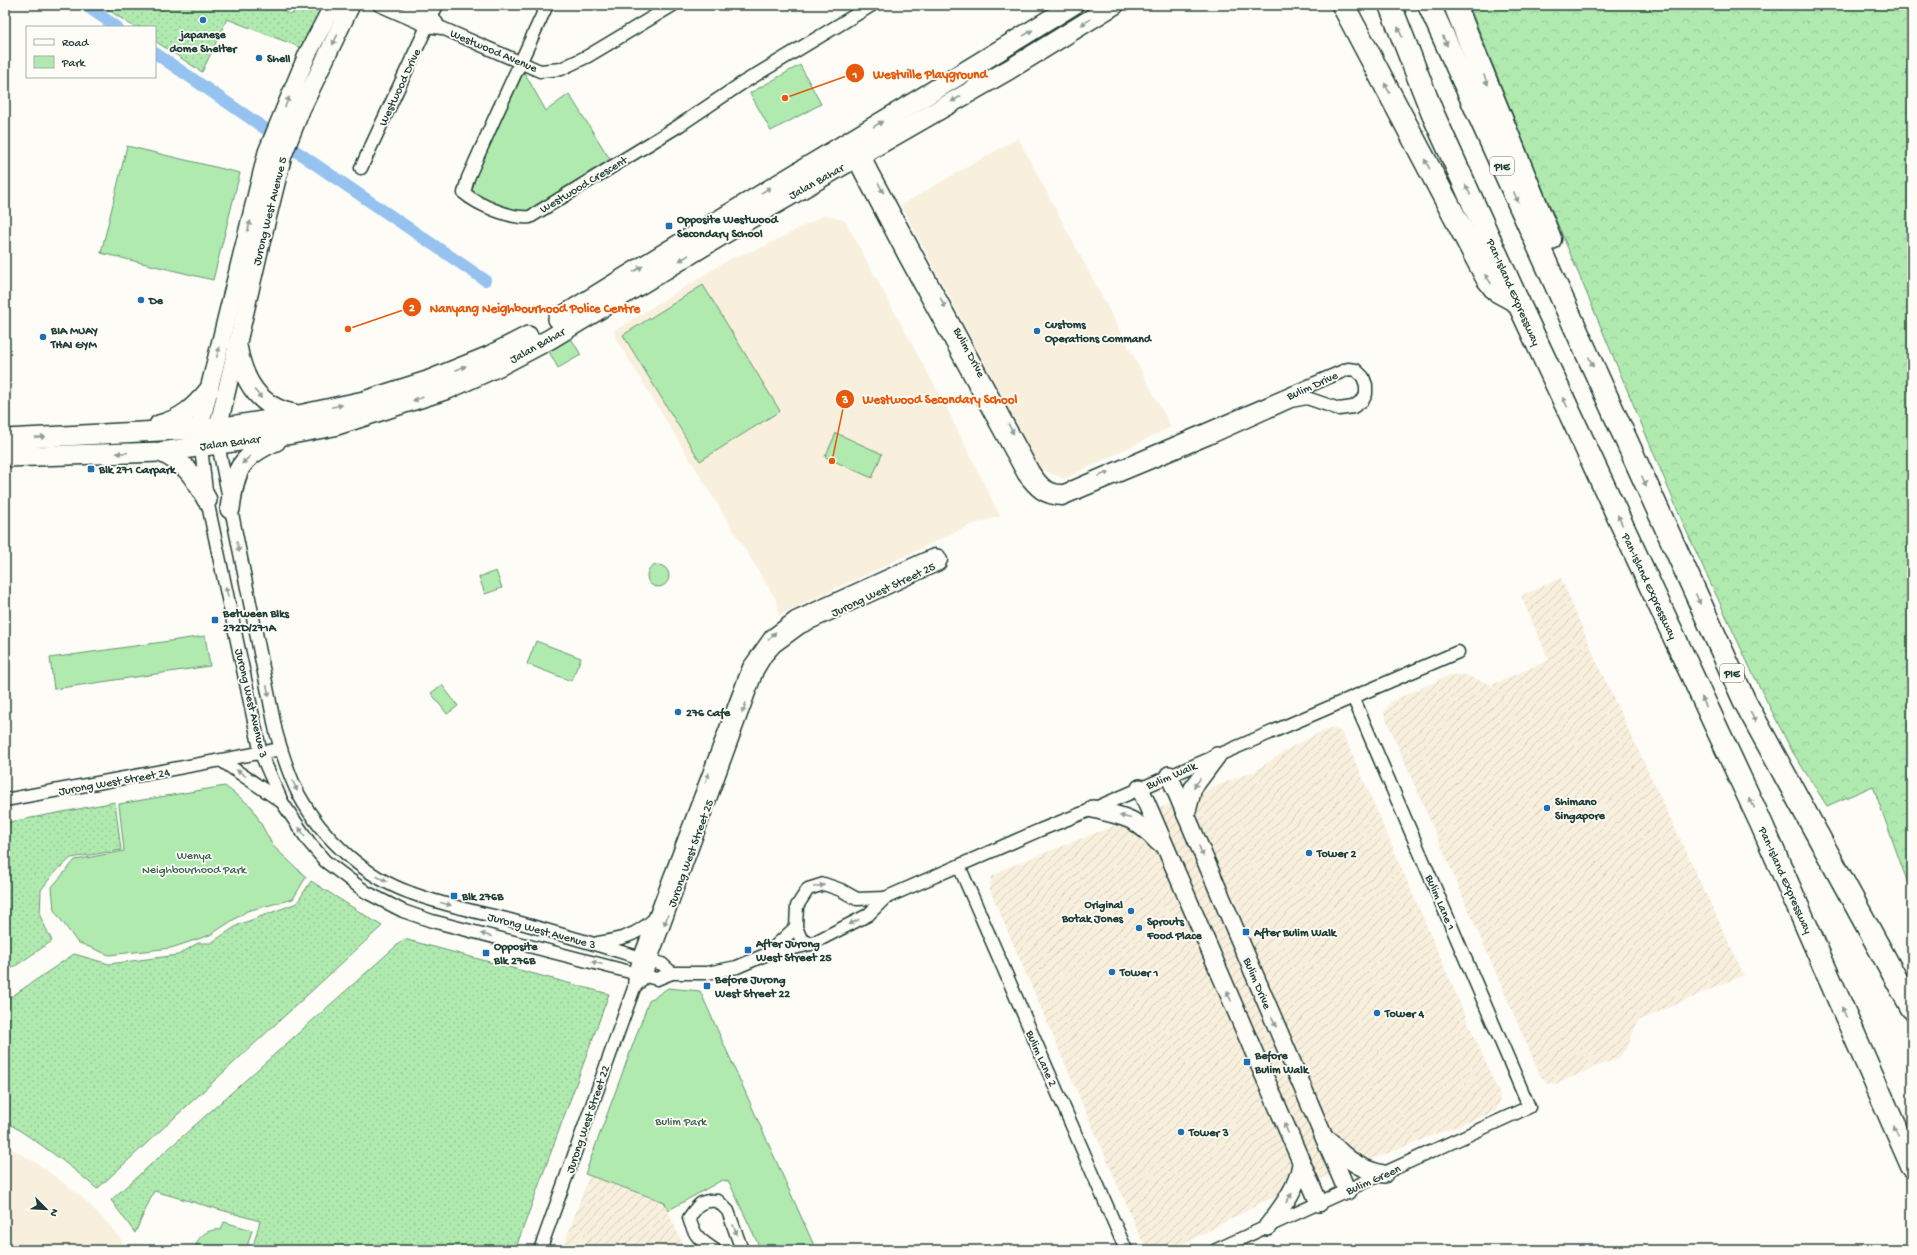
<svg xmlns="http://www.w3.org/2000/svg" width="1917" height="1255" font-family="'Gochi Hand',sans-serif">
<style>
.built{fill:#f9efdd}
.industrial{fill:url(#industrial-furrows)}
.grass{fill:url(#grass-dots);stroke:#689472}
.forest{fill:url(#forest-crowns);stroke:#689472}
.park{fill:#b0eaaf;stroke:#689472}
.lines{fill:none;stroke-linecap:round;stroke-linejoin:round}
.canal{stroke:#95c2ef;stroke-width:12}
.street-casing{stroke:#1f3d34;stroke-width:15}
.secondary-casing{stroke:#1f3d34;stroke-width:20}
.primary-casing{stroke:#1f3d34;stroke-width:22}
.highway-casing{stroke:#1f3d34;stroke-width:25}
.street{stroke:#fdfcf7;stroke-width:12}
.secondary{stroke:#fdfcf7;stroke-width:17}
.primary{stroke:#fdfcf7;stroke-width:19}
.highway{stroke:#fdfcf7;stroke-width:22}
.oneway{fill:#8e9c96}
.poi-dot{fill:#1f6fb2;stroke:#fdfcf7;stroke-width:1.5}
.labels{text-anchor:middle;stroke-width:3.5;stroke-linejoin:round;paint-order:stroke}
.shield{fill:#fdfcf7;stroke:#62766e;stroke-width:1}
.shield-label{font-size:11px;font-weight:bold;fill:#1f3d34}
.poi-label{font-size:12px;font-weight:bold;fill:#1f3d34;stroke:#fdfcf7;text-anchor:start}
.street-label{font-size:12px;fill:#1f3d34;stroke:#fdfcf7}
.park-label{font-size:12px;fill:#3c604d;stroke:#fdfcf7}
.leader{fill:none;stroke:#e8590c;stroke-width:1.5}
.callout-dot{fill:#e8590c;stroke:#fdfcf7;stroke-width:1.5}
.mark-label{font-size:12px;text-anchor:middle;font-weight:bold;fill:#fff}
.callout-label{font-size:13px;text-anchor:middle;font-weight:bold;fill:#e8590c;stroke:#fdfcf7;stroke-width:3.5;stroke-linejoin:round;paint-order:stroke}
</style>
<defs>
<pattern id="industrial-furrows" width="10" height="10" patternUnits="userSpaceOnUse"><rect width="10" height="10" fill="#f9efdd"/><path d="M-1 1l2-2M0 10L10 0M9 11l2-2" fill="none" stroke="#d5cebe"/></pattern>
<pattern id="grass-dots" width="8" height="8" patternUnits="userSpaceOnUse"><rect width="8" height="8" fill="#b0eaaf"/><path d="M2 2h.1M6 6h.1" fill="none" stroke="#97ca97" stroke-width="1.8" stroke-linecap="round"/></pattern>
<pattern id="forest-crowns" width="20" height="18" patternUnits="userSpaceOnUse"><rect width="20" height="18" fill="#b0eaaf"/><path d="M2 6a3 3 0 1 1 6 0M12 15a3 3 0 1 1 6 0" fill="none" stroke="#97ca97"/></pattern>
</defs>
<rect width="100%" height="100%" fill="#fdfcf7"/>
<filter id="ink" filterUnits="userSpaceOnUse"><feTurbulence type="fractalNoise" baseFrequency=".025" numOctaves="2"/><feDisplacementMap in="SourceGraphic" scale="8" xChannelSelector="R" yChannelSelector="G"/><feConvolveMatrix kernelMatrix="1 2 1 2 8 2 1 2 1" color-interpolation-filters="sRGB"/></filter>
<g filter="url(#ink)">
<g class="built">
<path d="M 1018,138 L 1171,427 L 1064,479 L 1040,468 L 901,205 Z"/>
<path d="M 825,215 L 845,221 L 945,405 L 1000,516 L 968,526 L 778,616 L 778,606 L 775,598 L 615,337 L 614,331 L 730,259 L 763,247 Z"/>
<path d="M 5,1145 L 38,1164 L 82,1197 L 110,1226 L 129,1250 L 5,1250 Z"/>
</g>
<g class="industrial">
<path d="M 1561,578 L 1599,667 L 1744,975 L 1638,1021 L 1627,1048 L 1618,1058 L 1555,1084 L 1548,1083 L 1541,1077 L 1386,719 L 1384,712 L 1392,701 L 1450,675 L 1465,675 L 1492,685 L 1549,660 L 1521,596 Z"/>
<path d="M 1333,728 L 1341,732 L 1347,742 L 1497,1089 L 1500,1095 L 1499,1104 L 1496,1111 L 1269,1199 L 1172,1250 L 1149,1250 L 1141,1239 L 992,895 L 990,890 L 991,878 L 1004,869 L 1257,770 L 1288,749 L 1324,730 Z"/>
<path d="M 589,1176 L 665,1204 L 685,1250 L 562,1250 Z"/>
</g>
<g class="grass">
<path d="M 101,5 L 272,5 L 292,15 L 296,5 L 332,5 L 310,51 L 227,19 L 202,72 L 155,41 L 155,27 L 134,27 Z"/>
<path d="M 115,802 L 121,850 L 71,858 L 54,873 L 41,890 L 40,916 L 52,941 L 5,973 L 5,823 Z"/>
<path d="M 311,881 L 382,926 L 97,1189 C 68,1163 38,1142 5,1121 L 5,1001 L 74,954 L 109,964 L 178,955 L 198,943 L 211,943 L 238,925 L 297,903 Z"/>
<path d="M 404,939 L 609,994 L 515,1250 L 252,1250 L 260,1221 L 154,1191 L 135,1233 L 111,1200 Z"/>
</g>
<path class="forest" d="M 1469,5 L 1912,5 L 1912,895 L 1873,786 L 1827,806 L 1792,751 L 1752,672 L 1685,528 L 1528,153 Z"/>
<g class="park">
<path d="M 519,63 L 546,111 L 569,94 L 613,164 L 531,216 L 518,215 L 464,193 Z"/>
<path d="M 800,65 L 821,104 L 771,131 L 750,93 Z"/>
<path d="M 127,146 L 240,173 L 213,280 L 101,253 Z"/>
<path d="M 703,285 L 780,411 L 700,461 L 623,335 Z"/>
<path d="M 568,333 L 581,355 L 558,368 L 546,346 Z"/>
<path d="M 836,433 L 882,454 L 872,478 L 825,457 Z"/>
<circle cx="658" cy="576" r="11"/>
<path d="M 496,571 L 502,588 L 485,594 L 479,577 Z"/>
<path d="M 205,636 L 210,666 L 54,689 L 50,658 Z"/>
<path d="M 536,641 L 581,658 L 571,681 L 527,664 Z"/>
<path d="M 442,685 L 458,706 L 447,714 L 431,693 Z"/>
<path d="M 225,786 L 252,807 L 273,846 L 306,877 L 293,899 L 247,911 L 210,935 L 171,948 L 109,955 L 77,942 L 54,910 L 52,887 L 75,860 L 124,851 L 119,804 Z"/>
<path d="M 668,988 L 700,991 L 816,1250 L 761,1250 L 729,1182 L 722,1180 L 669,1210 L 664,1202 L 585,1174 L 649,1001 Z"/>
<path d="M 224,1222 L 252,1230 L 246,1250 L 195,1250 C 196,1237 208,1228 221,1230 Z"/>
</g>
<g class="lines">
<g class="canal">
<path d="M 85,5 L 117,27"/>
<path d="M 155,53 L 270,132"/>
<path d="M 287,145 L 485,280"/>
</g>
<defs>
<g id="street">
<path d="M 379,5 L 427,26 L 442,28 L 540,71 L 561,69 L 588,56 L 673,5"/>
<path d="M 408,5 L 432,17 L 437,23"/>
<path d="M 547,5 L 497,113 L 468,178 L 464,193 C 478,205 511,219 530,217 L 680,125 L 741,84 L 872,5"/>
<path d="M 854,160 L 906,259 L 1024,475 C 1035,490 1043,498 1062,499 L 1209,438 L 1291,401 L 1307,398 L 1339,409 L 1353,407 L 1363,400 L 1366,394 L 1366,385 L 1363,377 L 1356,370 L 1348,369 L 1064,491 C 1048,492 1041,483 1033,471 L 871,170 L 864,153"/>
<path d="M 361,168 L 437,5"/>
<path d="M 218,444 L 276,732 C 282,753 289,776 299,795 C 322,838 365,877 411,893 C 443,905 477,912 510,920 C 561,934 611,949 662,964 L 672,973"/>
<path d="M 201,447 L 207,500 L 261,754 L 282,802 L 309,842 L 325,861 L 366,892 L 403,911 L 432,921 L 657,979 L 672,973 L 707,973 L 737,967 L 765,955 L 811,944 L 868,915 L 885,898 L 1040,830 L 1093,809 L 1458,652"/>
<path d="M 222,761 L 282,802"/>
<path d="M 5,800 L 281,749"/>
<path d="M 959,866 L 1126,1250"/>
<path d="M 598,943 C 621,939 635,936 653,920"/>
<path d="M 811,944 L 801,939 L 796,927 L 797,906 L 808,889 L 824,884 L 841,890 L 857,899 L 885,898"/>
<path d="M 768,953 L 796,927"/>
<path d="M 540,1250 L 634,988 L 635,973 L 640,957 L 749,667 L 771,636 L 795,618 L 927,558 L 935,555 L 939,556 L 941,560 L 939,564 L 801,627 L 775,646 L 766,656 L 757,671 L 645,976 L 634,988"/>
<path d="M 715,1250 C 699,1240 694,1235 689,1218 C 698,1205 701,1199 718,1201 L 728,1211 L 742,1250"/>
<path d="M 1216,1250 L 1529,1107 L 1353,697"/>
</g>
<g id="secondary">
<path d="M 218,440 L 218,428 L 260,247 L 283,155 L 301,110 L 351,5"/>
<path d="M 201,442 L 200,428 L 202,418 L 267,152 L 307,55 L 333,5"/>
<path d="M 1169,775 L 1347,1191"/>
<path d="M 1140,788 L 1319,1203"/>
<path d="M 1093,809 C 1126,817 1134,817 1158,842"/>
<path d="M 1186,815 L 1193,788 L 1217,756"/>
<path d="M 1330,1141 C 1345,1159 1361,1170 1384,1174"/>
<path d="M 1267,1227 C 1282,1207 1297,1189 1301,1164"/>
</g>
<g id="primary">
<path d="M 558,319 C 728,212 902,112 1073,5"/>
<path d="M 237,346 C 243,380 258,407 294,414"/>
<path d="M 159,425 C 182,419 194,408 209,390"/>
<path d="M 5,439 L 218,428 L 299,415 L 364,401 L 427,381 L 489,356 L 528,336"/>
<path d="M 161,452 C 187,465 193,474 207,500"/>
<path d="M 5,457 L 161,452 L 292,434 L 334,426 L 448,389 L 499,366 L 550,339 L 737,226 L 1010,69 L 1114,5"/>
<path d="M 230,509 C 235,470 239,457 276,441"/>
</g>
<g id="highway">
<path d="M 1343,5 L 1487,278 L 1496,290 L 1518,302"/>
<path d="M 1390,5 L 1432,112 L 1518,302 L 1761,823 L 1912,1166"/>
<path d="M 1429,5 L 1745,702 L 1912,1008"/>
<path d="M 1455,5 L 1550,239"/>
</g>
</defs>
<use href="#street" class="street-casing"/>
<use href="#secondary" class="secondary-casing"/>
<use href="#primary" class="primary-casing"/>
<use href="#highway" class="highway-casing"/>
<use href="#street" class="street"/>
<use href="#secondary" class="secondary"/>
<use href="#primary" class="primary"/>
<use href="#highway" class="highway"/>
</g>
<defs><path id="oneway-solid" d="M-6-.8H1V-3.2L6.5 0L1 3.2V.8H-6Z"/></defs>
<g class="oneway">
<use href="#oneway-solid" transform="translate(1086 22) rotate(148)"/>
<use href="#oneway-solid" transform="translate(1400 32) rotate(-112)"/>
<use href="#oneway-solid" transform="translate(1028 33) rotate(-32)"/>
<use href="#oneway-solid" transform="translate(335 40) rotate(116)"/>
<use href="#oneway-solid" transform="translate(1445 41) rotate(66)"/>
<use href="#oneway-solid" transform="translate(1486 80) rotate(68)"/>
<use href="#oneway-solid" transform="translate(1387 88) rotate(-118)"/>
<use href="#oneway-solid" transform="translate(956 99) rotate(150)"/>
<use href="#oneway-solid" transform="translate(287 102) rotate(-67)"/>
<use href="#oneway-solid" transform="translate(878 124) rotate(-31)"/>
<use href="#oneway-solid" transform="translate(1427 164) rotate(-118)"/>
<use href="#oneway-solid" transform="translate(881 188) rotate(62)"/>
<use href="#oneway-solid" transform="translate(766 190) rotate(-31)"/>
<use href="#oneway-solid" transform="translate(1468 190) rotate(-115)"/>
<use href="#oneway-solid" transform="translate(1516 197) rotate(66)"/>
<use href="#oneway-solid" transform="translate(249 226) rotate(-75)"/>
<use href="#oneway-solid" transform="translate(684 258) rotate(149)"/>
<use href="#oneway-solid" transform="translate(638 269) rotate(-32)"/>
<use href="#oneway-solid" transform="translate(1488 279) rotate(-124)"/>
<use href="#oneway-solid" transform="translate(943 303) rotate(62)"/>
<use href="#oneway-solid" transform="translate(218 352) rotate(-77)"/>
<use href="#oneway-solid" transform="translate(1591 362) rotate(66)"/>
<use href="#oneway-solid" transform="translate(461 368) rotate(-22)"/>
<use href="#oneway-solid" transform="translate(258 394) rotate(49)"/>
<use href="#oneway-solid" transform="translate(418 399) rotate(161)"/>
<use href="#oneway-solid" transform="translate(1565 402) rotate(-115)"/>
<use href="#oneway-solid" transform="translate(337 406) rotate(-12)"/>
<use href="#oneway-solid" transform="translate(1011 429) rotate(62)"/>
<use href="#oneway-solid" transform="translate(40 437) rotate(-3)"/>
<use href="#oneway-solid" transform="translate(122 453) rotate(178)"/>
<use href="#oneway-solid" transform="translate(246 460) rotate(137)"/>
<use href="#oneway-solid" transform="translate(1104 474) rotate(-23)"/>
<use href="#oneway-solid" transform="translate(1644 481) rotate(66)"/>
<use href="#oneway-solid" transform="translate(1620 520) rotate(-115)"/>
<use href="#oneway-solid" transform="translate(238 547) rotate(78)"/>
<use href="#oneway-solid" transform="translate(227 592) rotate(-102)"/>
<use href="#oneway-solid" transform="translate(1698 599) rotate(66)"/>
<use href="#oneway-solid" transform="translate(772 636) rotate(-47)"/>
<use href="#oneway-solid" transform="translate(268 691) rotate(79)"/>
<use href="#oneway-solid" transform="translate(1704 702) rotate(-115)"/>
<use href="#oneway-solid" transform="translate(744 708) rotate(110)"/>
<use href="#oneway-solid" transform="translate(1753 717) rotate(61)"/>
<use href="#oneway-solid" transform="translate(241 773) rotate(-145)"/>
<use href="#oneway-solid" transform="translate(707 778) rotate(-70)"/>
<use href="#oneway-solid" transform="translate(1197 783) rotate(126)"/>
<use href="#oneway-solid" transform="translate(295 786) rotate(67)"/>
<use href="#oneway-solid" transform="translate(1752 803) rotate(-115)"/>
<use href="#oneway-solid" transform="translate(1125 817) rotate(-165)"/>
<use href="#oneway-solid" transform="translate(302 832) rotate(-124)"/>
<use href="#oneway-solid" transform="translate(1201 851) rotate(67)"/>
<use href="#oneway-solid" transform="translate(382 879) rotate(27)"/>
<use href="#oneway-solid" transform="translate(819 886) rotate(-12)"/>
<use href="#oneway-solid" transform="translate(446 904) rotate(14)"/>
<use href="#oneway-solid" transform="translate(666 920) rotate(110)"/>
<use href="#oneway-solid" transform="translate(854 922) rotate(153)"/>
<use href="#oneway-solid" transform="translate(486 935) rotate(-165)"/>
<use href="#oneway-solid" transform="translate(597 963) rotate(-165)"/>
<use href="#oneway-solid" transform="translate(1229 996) rotate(-113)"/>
<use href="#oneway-solid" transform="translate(1844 1012) rotate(-114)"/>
<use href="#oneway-solid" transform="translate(1274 1022) rotate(67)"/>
<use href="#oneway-solid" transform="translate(1286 1128) rotate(-113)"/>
<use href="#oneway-solid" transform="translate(1896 1131) rotate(-114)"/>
<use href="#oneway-solid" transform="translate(1289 1198) rotate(-57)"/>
<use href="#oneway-solid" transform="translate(735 1230) rotate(69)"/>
</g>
</g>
<g class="poi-dot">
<circle cx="203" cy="20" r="4"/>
<circle cx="259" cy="58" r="4"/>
<rect x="665" y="222" width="8" height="8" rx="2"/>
<circle cx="141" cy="300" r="4"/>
<circle cx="1037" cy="331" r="4"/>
<circle cx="43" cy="337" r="4"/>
<rect x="87" y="465" width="8" height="8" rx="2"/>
<rect x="211" y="616" width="8" height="8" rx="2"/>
<circle cx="678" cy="712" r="4"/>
<circle cx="1547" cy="808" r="4"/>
<circle cx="1309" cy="853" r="4"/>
<rect x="450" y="892" width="8" height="8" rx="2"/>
<circle cx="1131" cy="911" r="4"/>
<circle cx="1139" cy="928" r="4"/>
<rect x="1242" y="928" width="8" height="8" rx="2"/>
<rect x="744" y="946" width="8" height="8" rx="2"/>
<rect x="482" y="949" width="8" height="8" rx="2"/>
<circle cx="1112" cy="972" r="4"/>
<rect x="703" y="982" width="8" height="8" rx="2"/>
<circle cx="1377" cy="1013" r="4"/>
<rect x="1243" y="1058" width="8" height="8" rx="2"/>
<circle cx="1181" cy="1132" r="4"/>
</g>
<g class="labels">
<g class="shield">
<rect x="1490" y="157" width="24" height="18" rx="3"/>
<rect x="1720" y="664" width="24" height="18" rx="3"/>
</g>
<g class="shield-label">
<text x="1502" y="170">PIE</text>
<text x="1732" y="677">PIE</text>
</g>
<g class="poi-label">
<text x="203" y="38" text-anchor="middle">japanese<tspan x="203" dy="14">dome Shelter</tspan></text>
<text x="267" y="62">Shell</text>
<text x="677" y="223">Opposite Westwood<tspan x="677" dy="14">Secondary School</tspan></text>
<text x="149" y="304">De</text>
<text x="1045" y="328">Customs<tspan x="1045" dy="14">Operations Command</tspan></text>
<text x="51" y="334">BIA MUAY<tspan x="51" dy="14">THAI GYM</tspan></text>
<text x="99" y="473">Blk 271 Carpark</text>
<text x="223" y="617">Between Blks<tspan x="223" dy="14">272D/271A</tspan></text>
<text x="686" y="716">276 Cafe</text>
<text x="1555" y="805">Shimano<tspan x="1555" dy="14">Singapore</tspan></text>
<text x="1317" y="857">Tower 2</text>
<text x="462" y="900">Blk 276B</text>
<text x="1123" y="908" text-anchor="end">Original<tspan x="1123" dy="14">Botak Jones</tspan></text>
<text x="1147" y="925">Sprouts<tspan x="1147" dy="14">Food Place</tspan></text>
<text x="1254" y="936">After Bulim Walk</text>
<text x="756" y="947">After Jurong<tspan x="756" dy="14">West Street 25</tspan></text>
<text x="494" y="950">Opposite<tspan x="494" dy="14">Blk 276B</tspan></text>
<text x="1120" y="976">Tower 1</text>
<text x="715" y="983">Before Jurong<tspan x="715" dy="14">West Street 22</tspan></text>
<text x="1385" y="1017">Tower 4</text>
<text x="1255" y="1059">Before<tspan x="1255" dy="14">Bulim Walk</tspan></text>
<text x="1189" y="1136">Tower 3</text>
</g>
<g class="street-label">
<text transform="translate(494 50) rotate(23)" y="4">Westwood Avenue</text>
<text transform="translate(399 87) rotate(-65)" y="4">Westwood Drive</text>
<text transform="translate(816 181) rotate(-29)" y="4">Jalan Bahar</text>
<text transform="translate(583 184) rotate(-31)" y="4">Westwood Crescent</text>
<text transform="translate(269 211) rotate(-76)" y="4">Jurong West Avenue 5</text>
<text transform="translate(1514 292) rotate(66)" y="4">Pan-Island Expressway</text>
<text transform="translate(537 345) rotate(-29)" y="4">Jalan Bahar</text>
<text transform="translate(970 352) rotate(62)" y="4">Bulim Drive</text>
<text transform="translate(1312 385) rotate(-24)" y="4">Bulim Drive</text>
<text transform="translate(230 442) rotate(-7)" y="4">Jalan Bahar</text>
<text transform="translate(1650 586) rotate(65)" y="4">Pan-Island Expressway</text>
<text transform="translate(883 589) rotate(-25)" y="4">Jurong West Street 25</text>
<text transform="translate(252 703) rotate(77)" y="4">Jurong West Avenue 3</text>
<text transform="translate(1171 775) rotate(-23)" y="4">Bulim Walk</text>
<text transform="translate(114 781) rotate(-10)" y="4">Jurong West Street 24</text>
<text transform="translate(690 853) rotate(-70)" y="4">Jurong West Street 25</text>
<text transform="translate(1786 880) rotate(66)" y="4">Pan-Island Expressway</text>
<text transform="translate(1441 902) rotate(67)" y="4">Bulim Lane 1</text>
<text transform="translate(542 930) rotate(15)" y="4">Jurong West Avenue 3</text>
<text transform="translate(1258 983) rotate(67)" y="4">Bulim Drive</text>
<text transform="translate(1042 1058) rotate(66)" y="4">Bulim Lane 2</text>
<text transform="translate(587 1119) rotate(-71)" y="4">Jurong West Street 22</text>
<text transform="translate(1373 1179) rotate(-24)" y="4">Bulim Green</text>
</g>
<g class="park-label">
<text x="194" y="859">Wenya<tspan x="194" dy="14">Neighbourhood Park</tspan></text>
<text x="681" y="1125">Bulim Park</text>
</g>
</g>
<path class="leader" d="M785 98L855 73M348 329L412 307M832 461L845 399"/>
<g class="callout-dot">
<circle cx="785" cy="98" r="4"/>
<circle cx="348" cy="329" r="4"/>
<circle cx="832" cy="461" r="4"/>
<circle cx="855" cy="73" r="10"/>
<circle cx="412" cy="307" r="10"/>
<circle cx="845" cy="399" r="10"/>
</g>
<g class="mark-label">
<text x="855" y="78">1</text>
<text x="412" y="311">2</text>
<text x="845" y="403">3</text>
</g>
<g class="callout-label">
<text x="930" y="78">Westville Playground</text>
<text x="535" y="312">Nanyang Neighbourhood Police Centre</text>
<text x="940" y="403">Westwood Secondary School</text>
</g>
<rect width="1917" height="1255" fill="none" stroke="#fdfcf7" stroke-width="20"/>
<rect x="10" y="10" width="1897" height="1235" fill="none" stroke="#1f3d34" stroke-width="1.5" filter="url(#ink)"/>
<rect x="26" y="26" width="130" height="52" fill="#fdfcf7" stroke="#a4b0a9"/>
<rect x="34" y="39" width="20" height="6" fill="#fdfcf7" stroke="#a4b0a9"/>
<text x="62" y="46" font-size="12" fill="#1f3d34">Road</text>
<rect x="34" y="56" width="20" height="12" fill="#b0eaaf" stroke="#a4b0a9"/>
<text x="62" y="66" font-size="12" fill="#1f3d34">Park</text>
<g transform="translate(46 1209) rotate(114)" stroke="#fdfcf7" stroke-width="3" paint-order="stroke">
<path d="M0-3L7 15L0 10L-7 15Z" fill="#1f3d34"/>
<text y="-6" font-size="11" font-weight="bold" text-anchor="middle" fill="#1f3d34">N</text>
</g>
</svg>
